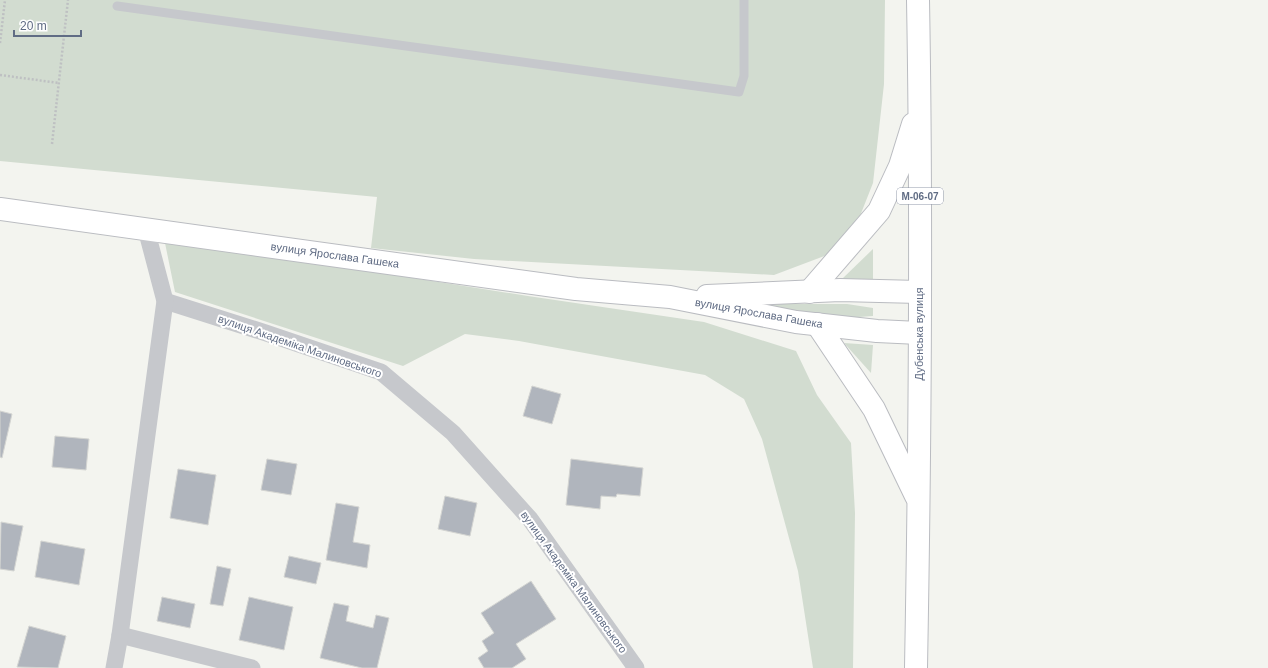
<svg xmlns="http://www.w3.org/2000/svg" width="1268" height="668" font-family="Helvetica,sans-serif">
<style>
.green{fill:#d2dcd0}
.building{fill:#b0b5bd;stroke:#d4d5d2}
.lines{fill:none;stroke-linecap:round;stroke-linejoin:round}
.primary-casing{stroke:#babcc1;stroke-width:24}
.path{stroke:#bec0c2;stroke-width:2.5;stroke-dasharray:2 2;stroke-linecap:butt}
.lane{stroke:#c6c8cc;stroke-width:9}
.street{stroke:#c6c8cc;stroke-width:17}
.primary{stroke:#fff;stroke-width:22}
.labels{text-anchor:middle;stroke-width:4;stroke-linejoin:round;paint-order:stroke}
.shield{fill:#fff;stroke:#9098a9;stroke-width:1}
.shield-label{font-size:10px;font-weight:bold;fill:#606c84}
.street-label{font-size:11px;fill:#606c84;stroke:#fff}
</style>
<rect width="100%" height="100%" fill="#f3f4ef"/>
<g class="green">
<path d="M 0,0 L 885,0 L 884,84 L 873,183 L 858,221 L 827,255 L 774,275 L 474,259 L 371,248 L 377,197 L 0,161 Z"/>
<path d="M 165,243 L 388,274 L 528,296 L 704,322 L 796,351 L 817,395 L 851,443 L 855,513 L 853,668 L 813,668 L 798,571 L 762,439 L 744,399 L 705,375 L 519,341 L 465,334 L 403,366 L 175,292 Z"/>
<path d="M 873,249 L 873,279 L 842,279 Z"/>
<path d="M 748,304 L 847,304 L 873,308 L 873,316 L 845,318 Z"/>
<path d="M 844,343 L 873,345 L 871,373 Z"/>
</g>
<g class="building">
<path d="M 532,386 L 561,394 L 552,424 L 523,416 Z"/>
<path d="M 0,411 L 12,414 L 2,458 L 0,457 Z"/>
<path d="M 55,436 L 89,439 L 86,470 L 52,467 Z"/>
<path d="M 267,459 L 297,464 L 291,495 L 261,490 Z"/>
<path d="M 571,459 L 643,468 L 640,496 L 617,494 L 616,497 L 601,496 L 600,509 L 566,505 Z"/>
<path d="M 178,469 L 216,475 L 208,525 L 170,518 Z"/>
<path d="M 445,496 L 477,503 L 470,536 L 438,529 Z"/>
<path d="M 336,503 L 359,507 L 353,542 L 370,545 L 367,568 L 326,560 Z"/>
<path d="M 1,522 L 23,526 L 14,571 L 0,569 Z"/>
<path d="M 41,541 L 85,549 L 79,585 L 35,577 Z"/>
<path d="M 289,556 L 321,563 L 316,584 L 284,577 Z"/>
<path d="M 217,566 L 231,569 L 223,606 L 210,604 Z"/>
<path d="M 531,581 L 556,619 L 516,644 L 526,659 L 512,668 L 484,668 L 478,658 L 488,651 L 482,641 L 494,633 L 481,613 Z"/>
<path d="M 162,597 L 195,604 L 190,628 L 157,621 Z"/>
<path d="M 249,597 L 293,607 L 284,650 L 239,640 Z"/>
<path d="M 334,603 L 349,606 L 346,621 L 373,628 L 376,615 L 389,618 L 377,668 L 362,668 L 320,658 Z"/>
<path d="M 29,626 L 66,636 L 58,668 L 17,667 Z"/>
</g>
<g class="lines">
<defs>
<g id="primary">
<path d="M 0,209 L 576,289 L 670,297 L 796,322 L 877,331 L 919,333"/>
<path d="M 809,292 L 879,211 L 900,166 L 913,124"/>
<path d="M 707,296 L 840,290 L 919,292"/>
<path d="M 817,324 L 874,409 L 916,496"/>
<path d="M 916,668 C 920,445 922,223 918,0"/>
</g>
</defs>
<use href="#primary" class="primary-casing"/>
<g class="path">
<path d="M 0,43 L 5,0"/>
<path d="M 0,75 L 59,83"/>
<path d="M 52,144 L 68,0"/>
</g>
<path class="lane" d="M 117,6 C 324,33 531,65 739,92 L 744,76 L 744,0"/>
<g class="street">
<path d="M 165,301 L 266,333 L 381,372 L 453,433 L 530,519 L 636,668"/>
<path d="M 120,635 L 252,668"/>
<path d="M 114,668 L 120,635 L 165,301 L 146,229"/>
</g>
<use href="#primary" class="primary"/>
</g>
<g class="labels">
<rect class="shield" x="897" y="188" width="46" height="16" rx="3"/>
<g class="shield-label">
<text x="920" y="200">М-06-07</text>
</g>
<g class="street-label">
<text transform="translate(335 255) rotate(8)" y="4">вулиця Ярослава Гашека</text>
<text transform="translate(759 313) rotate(10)" y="4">вулиця Ярослава Гашека</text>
<text transform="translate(919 334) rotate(-90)" y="4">Дубенська вулиця</text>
<text transform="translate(300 346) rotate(19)" y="4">вулиця Академіка Малиновського</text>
<text transform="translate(574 582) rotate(54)" y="4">вулиця Академіка Малиновського</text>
</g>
</g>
<path d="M14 30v6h67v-6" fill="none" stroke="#606c84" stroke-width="2"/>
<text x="20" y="30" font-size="12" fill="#606c84" stroke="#ffffff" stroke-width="3" paint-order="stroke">20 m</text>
</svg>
